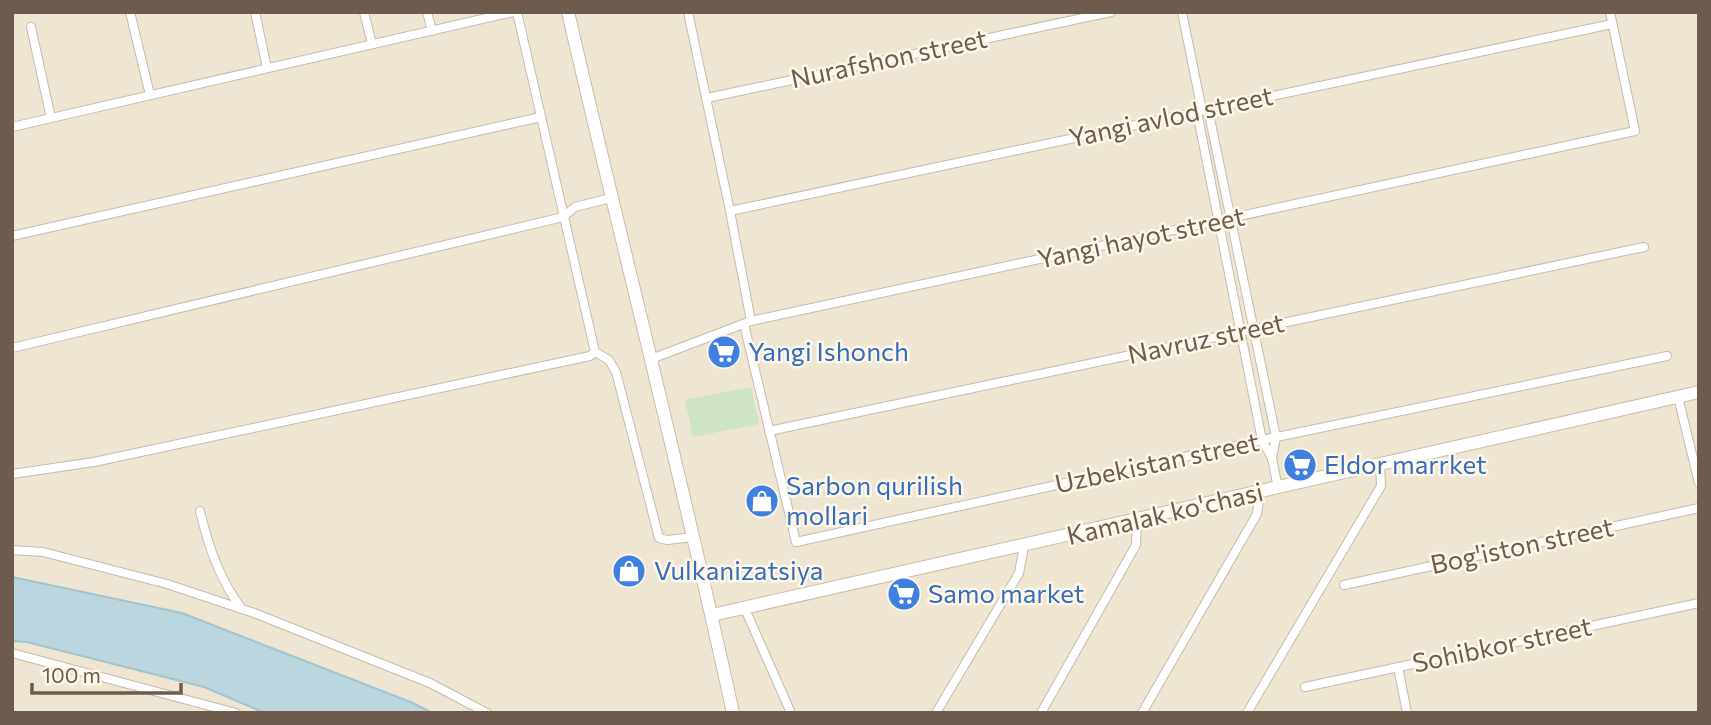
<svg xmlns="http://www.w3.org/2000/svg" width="1711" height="725" font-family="Commissioner,sans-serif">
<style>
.residential{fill:#efe5d3}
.green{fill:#cee4c5}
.water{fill:#bbd6df;stroke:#a3c4cf;stroke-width:2}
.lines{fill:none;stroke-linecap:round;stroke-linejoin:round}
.street-casing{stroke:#c7bbac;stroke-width:10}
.secondary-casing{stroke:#cabcab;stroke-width:14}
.street{stroke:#fff;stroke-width:8}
.secondary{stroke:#fff;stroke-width:12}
.labels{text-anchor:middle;stroke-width:5;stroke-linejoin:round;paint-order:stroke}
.street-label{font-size:26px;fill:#6d5c4d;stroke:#fcf7e9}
.shop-label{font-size:26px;fill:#366cbe;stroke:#fcf7e9;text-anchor:start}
</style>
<rect width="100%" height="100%" fill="#f8f3e4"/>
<rect class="residential" x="12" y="12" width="1687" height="701"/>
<path class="green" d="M 751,387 L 759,424 L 693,437 L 685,400 Z"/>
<path class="water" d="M 12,577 L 182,613 L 413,703 L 432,713 L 265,713 L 204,687 L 27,642 L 12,641 Z"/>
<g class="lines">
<defs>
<g id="street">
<path d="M 130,12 L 150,95"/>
<path d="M 255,12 L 267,68"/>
<path d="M 364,12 L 372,44"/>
<path d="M 427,12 L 432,31"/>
<path d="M 517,12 L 595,352 L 609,360 L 616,372 L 659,538 L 667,540 L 694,537"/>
<path d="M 688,12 L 730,211 L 751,321"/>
<path d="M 1182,12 L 1202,111"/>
<path d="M 31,27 L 51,118"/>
<path d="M 707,98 L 1111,12"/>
<path d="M 1208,109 L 1276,437 L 1272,458"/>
<path d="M 1197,112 L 1262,440 L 1272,458 L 1278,488"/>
<path d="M 12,127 L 513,12"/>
<path d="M 730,211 L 1612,24"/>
<path d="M 12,236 L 541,117"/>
<path d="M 744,324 L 796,542 L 1262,440 L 1667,356"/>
<path d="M 12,348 L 563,217 L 575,207 L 611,198"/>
<path d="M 651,359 L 751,321 L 1635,131 L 1610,12"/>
<path d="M 1678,397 L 1699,483"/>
<path d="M 769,431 L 1644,247"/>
<path d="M 12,474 L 94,462 L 590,356 L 595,352"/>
<path d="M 200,511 C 208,546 220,581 242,609"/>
<path d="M 12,550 L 43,552 L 167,584 L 254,613 L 430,683 L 487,713"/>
<path d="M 1344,585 L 1699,508"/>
<path d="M 745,609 L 791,713"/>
<path d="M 12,653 L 236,713"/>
<path d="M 1398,667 L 1407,713"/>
<path d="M 1305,687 L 1699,603"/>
<path d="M 936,713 L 1019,573 L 1024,546"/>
<path d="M 1041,713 L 1136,545 L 1137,520"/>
<path d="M 1142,713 L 1257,514 L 1260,492"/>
<path d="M 1247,713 L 1381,486 L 1380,465"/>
</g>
<g id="secondary">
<path d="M 568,12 C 622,246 682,478 733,713"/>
<path d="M 712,615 L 1699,392"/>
</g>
</defs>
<use href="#street" class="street-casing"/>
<use href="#secondary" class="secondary-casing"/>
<use href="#street" class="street"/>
<use href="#secondary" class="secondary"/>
</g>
<defs>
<symbol id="supermarket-disc" viewBox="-11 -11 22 22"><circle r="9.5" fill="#3f7fe0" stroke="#fcf7e9"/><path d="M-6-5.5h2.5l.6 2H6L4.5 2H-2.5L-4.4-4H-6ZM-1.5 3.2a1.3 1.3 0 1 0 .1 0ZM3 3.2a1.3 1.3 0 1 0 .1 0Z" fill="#fff"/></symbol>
<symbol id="shop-disc" viewBox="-11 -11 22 22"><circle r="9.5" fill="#3f7fe0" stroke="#fcf7e9"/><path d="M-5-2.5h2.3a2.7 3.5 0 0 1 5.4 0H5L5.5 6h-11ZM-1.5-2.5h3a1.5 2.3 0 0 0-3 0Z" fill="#fff"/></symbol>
</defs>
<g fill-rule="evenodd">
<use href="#supermarket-disc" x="705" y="333" width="38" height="38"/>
<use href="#supermarket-disc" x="1281" y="446" width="38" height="38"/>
<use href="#shop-disc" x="743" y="482" width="38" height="38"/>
<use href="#shop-disc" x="610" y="552" width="38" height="38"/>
<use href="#supermarket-disc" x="885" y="575" width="38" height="38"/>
</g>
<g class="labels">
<g class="street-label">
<text transform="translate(889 59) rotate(-12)" y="9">Nurafshon street</text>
<text transform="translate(1171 117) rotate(-12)" y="9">Yangi avlod street</text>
<text transform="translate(1141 238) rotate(-12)" y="9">Yangi hayot street</text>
<text transform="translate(1206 339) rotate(-12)" y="9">Navruz street</text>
<text transform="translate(1157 463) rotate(-12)" y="9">Uzbekistan street</text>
<text transform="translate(1165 514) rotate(-13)" y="9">Kamalak ko'chasi</text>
<text transform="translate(1522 546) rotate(-12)" y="9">Bog'iston street</text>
<text transform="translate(1502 645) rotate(-12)" y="9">Sohibkor street</text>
</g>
<g class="shop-label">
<text x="748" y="361">Yangi Ishonch</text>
<text x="1324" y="474">Eldor marrket</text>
<text x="786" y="495">Sarbon qurilish<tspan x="786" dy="30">mollari</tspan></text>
<text x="654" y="580">Vulkanizatsiya</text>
<text x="928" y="603">Samo market</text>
</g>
</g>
<rect width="1711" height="725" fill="none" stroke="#6d5c4d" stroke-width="28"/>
<path d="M32 683v10h149v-10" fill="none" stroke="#6d5c4d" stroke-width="3.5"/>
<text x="42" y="683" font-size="21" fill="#6d5c4d" stroke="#fcf7e9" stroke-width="5" paint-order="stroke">100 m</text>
</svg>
